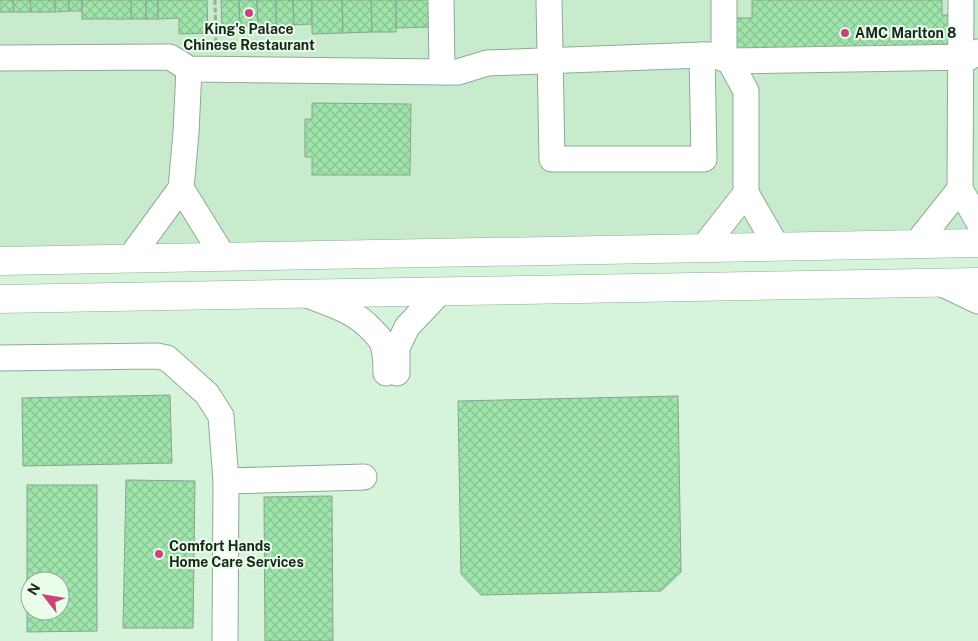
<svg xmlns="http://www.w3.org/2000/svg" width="978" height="641" font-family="'Public Sans',sans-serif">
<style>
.built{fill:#c8ebcd}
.building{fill:url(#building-cross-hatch);stroke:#89a48d;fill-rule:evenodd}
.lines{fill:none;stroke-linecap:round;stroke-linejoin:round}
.minor-casing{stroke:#8faa93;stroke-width:27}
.highway-casing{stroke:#8faa93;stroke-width:29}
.path{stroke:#98ae9b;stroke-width:3;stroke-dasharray:5 2.5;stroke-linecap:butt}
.minor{stroke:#fff;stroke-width:25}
.highway{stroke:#fff;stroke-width:28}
.poi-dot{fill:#cc4279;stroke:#e8feeb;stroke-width:2}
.labels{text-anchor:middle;stroke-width:4;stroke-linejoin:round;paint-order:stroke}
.poi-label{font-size:14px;font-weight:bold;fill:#1a241b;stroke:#e8feeb;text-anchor:start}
</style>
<defs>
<pattern id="building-cross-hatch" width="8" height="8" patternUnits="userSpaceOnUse" patternTransform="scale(1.25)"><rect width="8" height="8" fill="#9ee4ab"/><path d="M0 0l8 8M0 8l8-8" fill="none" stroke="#88c393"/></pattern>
</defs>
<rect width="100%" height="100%" fill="#d6f3db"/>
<path class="built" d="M 0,0 L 978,0 L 978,243 L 0,261 Z"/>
<g class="building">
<path d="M 0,0 L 13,0 L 14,12 L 0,12 Z"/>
<path d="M 13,0 L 30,0 L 31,12 L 14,12 Z"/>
<path d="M 30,0 L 55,0 L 55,12 L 31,12 Z"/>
<path d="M 55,0 L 69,0 L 69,11 L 55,12 Z"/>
<rect x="69" y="0" width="13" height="11"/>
<rect x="82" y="0" width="49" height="19"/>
<rect x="131" y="0" width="15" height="19"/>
<rect x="146" y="0" width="12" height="19"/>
<path d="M 158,0 L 207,0 L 208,33 L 179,34 L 179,18 L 158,19 Z"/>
<path d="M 221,0 L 239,0 L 240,26 L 222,26 Z"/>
<path d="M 239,0 L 257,0 L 258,26 L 240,26 Z"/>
<path d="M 257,0 L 276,0 L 276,25 L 258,26 Z"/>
<path d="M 276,0 L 293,0 L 294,25 L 276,25 Z"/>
<path d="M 293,0 L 312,0 L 312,24 L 294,25 Z"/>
<path d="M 312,0 L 342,0 L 343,33 L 312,34 Z"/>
<path d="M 342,0 L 371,0 L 372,32 L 343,33 Z"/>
<path d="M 371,0 L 396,0 L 396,32 L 372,32 Z"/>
<path d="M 396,0 L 429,0 L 430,27 L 396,28 Z"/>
<path d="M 752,0 L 942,0 L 942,15 L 955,15 L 955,47 L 736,51 L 735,18 L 752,18 Z"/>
<path d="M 312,103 L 411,104 L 410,175 L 312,175 L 312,157 L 305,157 L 305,119 L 312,119 Z"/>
<path d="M 170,395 L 172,463 L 23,466 L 22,398 Z"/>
<path d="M 678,396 L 681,572 L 661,591 L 481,595 L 461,574 L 458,401 Z"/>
<path d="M 126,480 L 195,481 L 193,628 L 123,628 Z"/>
<path d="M 27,485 L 97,485 L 97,631 L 27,632 ZM 30,581 L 60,581 L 60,611 L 30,611 Z"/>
<path d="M 332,496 L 333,641 L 265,641 L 264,497 Z"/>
</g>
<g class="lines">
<defs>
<g id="minor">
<path d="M 441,0 L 442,72"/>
<path d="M 549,0 L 552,159 L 704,159 L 702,55"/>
<path d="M 724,0 L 724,51 L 746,91 L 746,193"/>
<path d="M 0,58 L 170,57 L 189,69 L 442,72 L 458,72 L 487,63 L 702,55 L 712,55 L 730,61 L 970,57 L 978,52"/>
<path d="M 181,188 L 223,256"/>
<path d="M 960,189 L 961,0"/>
<path d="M 916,244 L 960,189 L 978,221"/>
<path d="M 703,248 L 746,193 L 777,247"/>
<path d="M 130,258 L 181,188 L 186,133 L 189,69"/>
<path d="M 938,282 L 978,301"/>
<path d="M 307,295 C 331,304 355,311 372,330 C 376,334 380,338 382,342 C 386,352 386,363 386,373"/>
<path d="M 0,358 L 157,356 L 167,358 L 207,394 L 221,416 L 226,481 L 225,641"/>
<path d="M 397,373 L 397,348 L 407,327 L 441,291"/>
<path d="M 226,481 L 364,477"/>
</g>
<g id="highway">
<path d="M 0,261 L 978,243"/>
<path d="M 0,299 L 978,282"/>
</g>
</defs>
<use href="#minor" class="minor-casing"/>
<use href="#highway" class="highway-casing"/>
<path class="path" d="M 215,0 L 216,49"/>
<use href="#minor" class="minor"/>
<use href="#highway" class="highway"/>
</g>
<g class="poi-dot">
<circle cx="249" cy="13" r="5"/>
<circle cx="845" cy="33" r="5"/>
<circle cx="159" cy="554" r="5"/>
</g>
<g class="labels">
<g class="poi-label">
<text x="249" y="34" text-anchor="middle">King's Palace<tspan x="249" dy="16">Chinese Restaurant</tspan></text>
<text x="855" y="38">AMC Marlton 8</text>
<text x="169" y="551">Comfort Hands<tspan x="169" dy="16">Home Care Services</tspan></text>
</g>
</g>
<g transform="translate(45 596) rotate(301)"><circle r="24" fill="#e8feeb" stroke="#96a798"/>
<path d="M0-4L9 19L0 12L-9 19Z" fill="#cc4279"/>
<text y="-8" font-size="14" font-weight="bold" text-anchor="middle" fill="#1a241b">N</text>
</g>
</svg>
